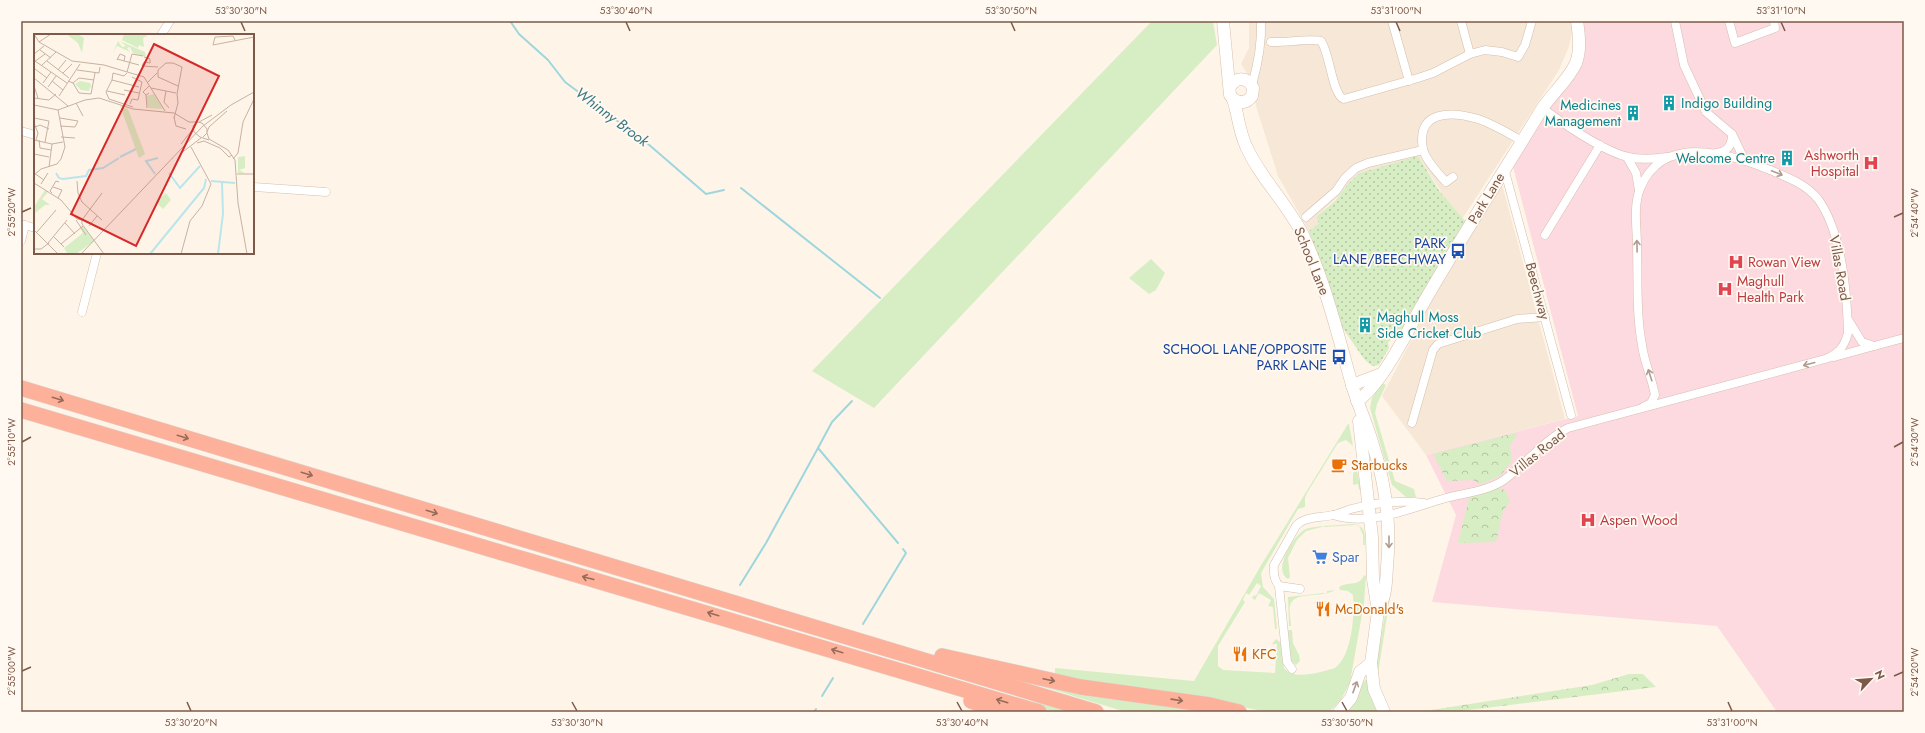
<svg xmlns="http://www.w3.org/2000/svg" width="1925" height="733" font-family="Jost,sans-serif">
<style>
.residential{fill:#f7e7d6}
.medical{fill:#fddae0}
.green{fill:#d7eec4}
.forest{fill:url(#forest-crowns)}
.park{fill:url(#park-dots)}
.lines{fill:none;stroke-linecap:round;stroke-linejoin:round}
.stream{stroke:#9fd6de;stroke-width:2}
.street-casing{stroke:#d5beaf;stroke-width:9}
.secondary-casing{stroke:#d9beab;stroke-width:13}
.highway-casing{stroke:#ddd4cf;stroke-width:16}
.street{stroke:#fff;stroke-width:8}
.secondary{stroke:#fff;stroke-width:12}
.highway{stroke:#feb19a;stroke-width:15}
.oneway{stroke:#b09b91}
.oneway2{stroke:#966b58}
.ticks{fill:none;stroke:#7c5948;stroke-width:1.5}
.labels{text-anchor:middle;stroke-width:3.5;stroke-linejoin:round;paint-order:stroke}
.culture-label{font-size:14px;fill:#0d838f;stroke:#fff9f1;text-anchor:start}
.health-label{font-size:14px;fill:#be3a42;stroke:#fff9f1;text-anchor:start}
.street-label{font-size:14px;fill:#7c5948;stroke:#fff9f1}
.transit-label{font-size:14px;fill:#164399;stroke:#fff9f1;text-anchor:end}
.food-label{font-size:14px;fill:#c56008;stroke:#fff9f1;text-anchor:start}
.shop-label{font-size:14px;fill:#366cbe;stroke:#fff9f1;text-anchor:start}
.water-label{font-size:15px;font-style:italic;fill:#3a7882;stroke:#fff9f1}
.inset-river{fill:none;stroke:#bae5eb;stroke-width:2}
.inset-road{fill:none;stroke:#c6b2a3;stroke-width:1}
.view{fill:#d62828;fill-opacity:0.15;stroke:#d62828;stroke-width:2}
.inset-edge{fill:none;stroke:#7c5948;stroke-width:2}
.neatline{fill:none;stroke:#7c5948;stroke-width:1.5}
.ticks-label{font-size:10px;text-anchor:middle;fill:#7c5948}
</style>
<defs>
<pattern id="forest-crowns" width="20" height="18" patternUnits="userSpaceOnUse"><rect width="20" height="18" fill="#d7eec4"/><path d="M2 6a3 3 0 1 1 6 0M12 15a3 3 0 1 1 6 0" fill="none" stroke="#b3c4a1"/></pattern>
<pattern id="park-dots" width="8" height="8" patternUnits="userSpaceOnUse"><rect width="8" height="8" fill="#d7eec4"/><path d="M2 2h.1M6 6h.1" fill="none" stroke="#b3c4a1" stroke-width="1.8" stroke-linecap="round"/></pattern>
</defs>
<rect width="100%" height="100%" fill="#fef5e8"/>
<g class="residential">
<path d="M 1249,21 L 1571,21 L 1573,30 L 1568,49 L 1559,70 L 1462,219 L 1440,192 L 1441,191 L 1418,156 L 1343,192 L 1316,217 L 1319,223 L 1309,231 L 1278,176 L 1256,106 L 1253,83 L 1241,64 L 1249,48 Z"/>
<path d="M 1498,183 L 1503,188 L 1565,419 L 1426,455 L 1382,396 L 1465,237 Z"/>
</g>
<path class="medical" d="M 1581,21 L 1904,21 L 1904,712 L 1777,712 L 1717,626 L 1432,602 L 1456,515 L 1426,455 L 1578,416 L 1512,163 L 1583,58 Z"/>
<g class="green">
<path d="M 1152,21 L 1213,21 L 1217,45 L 874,408 L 812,371 Z"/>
<path d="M 1151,259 L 1165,273 L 1156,290 L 1149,294 L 1129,278 Z"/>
<path d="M 1382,383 L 1386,385 L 1377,404 L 1375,413 L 1395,481 L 1414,489 L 1416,497 L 1406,497 L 1392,485 L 1370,408 L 1372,398 Z"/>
<path d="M 1348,424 L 1349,424 L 1353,446 L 1346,440 L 1338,443 L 1307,493 L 1305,498 L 1305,507 L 1298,509 L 1261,573 L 1263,587 L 1274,599 L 1277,629 L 1275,629 L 1273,607 L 1268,606 L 1271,600 L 1259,593 L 1255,600 L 1252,598 L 1254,595 L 1256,596 L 1261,586 L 1257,583 L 1249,595 L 1246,593 L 1243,600 L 1245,602 L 1218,646 L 1218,666 L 1223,670 L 1275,673 L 1277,644 L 1272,644 L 1276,639 L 1281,643 L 1284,668 C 1294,681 1321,672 1335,668 C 1352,656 1355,613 1353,595 L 1348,591 L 1340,590 L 1339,587 C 1348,581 1360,587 1364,575 L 1366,576 L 1364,603 L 1350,682 L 1341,700 L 1329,712 L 1266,712 L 1224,703 L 1055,676 L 1055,668 L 1194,681 L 1263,562 Z"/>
<path d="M 1355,469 L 1357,471 L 1361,490 L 1359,490 L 1358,484 L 1353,485 L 1353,474 Z"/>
<path d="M 1353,524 C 1366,526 1365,534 1365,545 L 1363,545 L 1363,535 L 1359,526 L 1355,525 L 1324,527 L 1323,526 Z"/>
<path d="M 1322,526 L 1322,527 L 1306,531 L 1297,540 L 1288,558 L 1290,577 L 1288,579 C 1272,570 1293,537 1304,530 C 1309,527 1316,527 1322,526 Z"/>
<path d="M 1335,590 C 1321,599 1294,590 1290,606 C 1289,612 1291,620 1291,626 L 1289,626 L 1288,597 L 1323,593 L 1327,594 L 1327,591 Z"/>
<path d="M 1388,596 L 1390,597 L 1378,674 L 1375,673 Z"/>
<path d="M 1288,630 L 1292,630 L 1293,643 L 1299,655 L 1300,661 L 1296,665 L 1291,661 Z"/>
<path d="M 998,673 L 1225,712 L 1126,712 Z"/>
<path d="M 1365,680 L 1370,681 L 1379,712 L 1345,712 Z"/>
<path d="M 1037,699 L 1081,712 L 1054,712 L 1034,706 Z"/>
</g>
<g class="forest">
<path d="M 1515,433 L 1517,435 L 1510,446 L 1512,461 L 1500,476 L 1481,484 L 1473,480 L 1447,481 L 1433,454 Z"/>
<path d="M 1496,487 L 1505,490 L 1510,501 L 1503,511 L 1496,542 L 1458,543 L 1470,494 Z"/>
<path d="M 1629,674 L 1643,674 L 1656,687 L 1452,712 L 1431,712 L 1431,710 L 1592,685 Z"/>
</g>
<path class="park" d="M 1418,156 L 1440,192 L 1466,222 L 1397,338 L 1392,338 L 1388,343 L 1389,348 L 1379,365 L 1372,366 L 1364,359 L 1342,327 L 1309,231 L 1319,223 L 1316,217 L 1335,201 L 1349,183 L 1360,173 Z"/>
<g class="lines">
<g class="stream">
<path d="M 510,21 L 519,34 L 548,60 L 565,82 L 647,143 L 706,194 L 724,190"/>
<path d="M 741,188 L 880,298"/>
<path d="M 818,448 L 832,422 L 852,401"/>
<path d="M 740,585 L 766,543 L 818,448 L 898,543"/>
<path d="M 863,624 L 906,553 L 903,549"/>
<path d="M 822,696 L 833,678"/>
<path d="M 814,712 L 816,709"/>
</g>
<defs>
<g id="street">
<path d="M 1392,21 L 1409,81"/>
<path d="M 1461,21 L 1470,54"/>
<path d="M 1675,21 L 1684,65 L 1706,112 L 1732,134"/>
<path d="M 1729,21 L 1735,43 L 1775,28 L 1774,21"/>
<path d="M 161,35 L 170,21"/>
<path d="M 1271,42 C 1281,43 1316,38 1321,41 C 1330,53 1332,95 1344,99 L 1418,78 L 1433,73 L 1470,54 L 1485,50 L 1502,52 L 1518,57 L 1525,45 L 1532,21"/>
<path d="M 1252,85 C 1258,64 1262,43 1261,21"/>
<path d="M 1542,108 C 1564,124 1602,151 1628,157 C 1641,160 1654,159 1667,157"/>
<path d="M 21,131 L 35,135"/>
<path d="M 1716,153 C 1727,152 1732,146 1732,134 L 1745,161"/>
<path d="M 1627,157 L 1636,173 L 1639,190"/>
<path d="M 1504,168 L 1571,415"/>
<path d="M 1453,177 L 1446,182 C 1438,173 1426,161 1423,149 C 1416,110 1451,111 1478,119 C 1493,124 1508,133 1522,141"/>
<path d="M 253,187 L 326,192"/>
<path d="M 1306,217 L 1336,191 L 1345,178 L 1356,168 L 1368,163 L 1423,150"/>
<path d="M 21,224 L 35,228"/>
<path d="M 1545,235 L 1600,145"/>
<path d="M 21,241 L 25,225"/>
<path d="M 82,312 L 97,253"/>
<path d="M 1874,346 L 1904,338"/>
<path d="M 1834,357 L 1874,346 L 1862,342 L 1849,321"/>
<path d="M 1412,423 L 1433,350 L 1438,344 L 1517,319 L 1545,317"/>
<path d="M 1333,515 C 1371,527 1410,508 1446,498 C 1465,493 1488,491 1504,480 C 1526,464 1544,440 1568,428 L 1825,359 C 1839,354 1844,347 1848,333 C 1847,294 1842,232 1818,199 C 1806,184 1787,177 1770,170 C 1728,153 1662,133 1640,189 C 1633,206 1637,228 1637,246 C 1638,279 1636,313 1642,345 C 1644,362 1652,378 1655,395 L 1651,403 L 1643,407"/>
<path d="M 1279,586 L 1300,589"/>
<path d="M 1292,669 L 1287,662 L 1279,586 C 1274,580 1273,574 1274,565 L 1296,526 C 1305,516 1321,518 1333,515 C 1339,514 1345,511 1351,509 C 1374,503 1401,500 1424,503"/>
</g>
<g id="secondary">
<path d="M 1223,21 L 1230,95 L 1233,99 C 1238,114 1239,131 1246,146 C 1260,178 1287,203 1303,235 C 1325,282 1338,335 1352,385 C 1358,405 1367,424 1373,445 C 1386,485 1391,525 1387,567 C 1386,584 1386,596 1378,611"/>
<path d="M 1230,87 C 1236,76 1248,77 1253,88 L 1252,96 C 1247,103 1240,104 1233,99"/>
<path d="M 1352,385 L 1381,374"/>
<path d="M 1357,401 C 1380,387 1406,334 1420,309 C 1458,242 1500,178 1540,112 C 1550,95 1568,81 1576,63 C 1581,50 1579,34 1577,21"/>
<path d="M 1359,421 L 1372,537 L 1373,579 L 1378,611 L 1371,663 L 1374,689 L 1384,712"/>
<path d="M 1339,712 L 1351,698 L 1360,672 L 1371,663"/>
</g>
<g id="highway">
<path d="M 21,388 L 1096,712"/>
<path d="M 21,410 C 360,512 700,610 1039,712"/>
<path d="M 942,656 L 1081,687 L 1210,705 L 1239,712"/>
<path d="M 971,701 L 1000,712"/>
</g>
</defs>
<use href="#street" class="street-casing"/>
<use href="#secondary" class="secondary-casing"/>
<use href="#highway" class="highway-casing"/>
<use href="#street" class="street"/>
<use href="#secondary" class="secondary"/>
<use href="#highway" class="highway"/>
</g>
<defs><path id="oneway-shaft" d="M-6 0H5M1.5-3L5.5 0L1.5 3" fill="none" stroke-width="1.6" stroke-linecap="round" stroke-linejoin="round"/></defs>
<g class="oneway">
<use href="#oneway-shaft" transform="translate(1777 173) rotate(22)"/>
<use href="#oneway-shaft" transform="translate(1637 246) rotate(-91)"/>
<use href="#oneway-shaft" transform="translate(1809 364) rotate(165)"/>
<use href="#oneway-shaft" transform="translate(1650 375) rotate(-108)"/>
<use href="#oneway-shaft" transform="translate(1389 542) rotate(90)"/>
<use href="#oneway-shaft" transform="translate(1355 687) rotate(-70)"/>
</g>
<g class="oneway2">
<use href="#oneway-shaft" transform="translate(58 399) rotate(17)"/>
<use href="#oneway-shaft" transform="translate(183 437) rotate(17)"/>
<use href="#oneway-shaft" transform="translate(307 474) rotate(17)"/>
<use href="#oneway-shaft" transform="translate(432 512) rotate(17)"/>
<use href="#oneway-shaft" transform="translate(588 578) rotate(-165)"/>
<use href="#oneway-shaft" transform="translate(713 614) rotate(-163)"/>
<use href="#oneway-shaft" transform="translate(837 651) rotate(-163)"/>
<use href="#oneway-shaft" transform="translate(1049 680) rotate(12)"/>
<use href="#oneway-shaft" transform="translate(1177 700) rotate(8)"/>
<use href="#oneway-shaft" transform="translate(1002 701) rotate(-163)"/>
</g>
<path class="ticks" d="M 241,22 L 245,31M 626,22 L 630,31M 1011,22 L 1015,31M 1396,22 L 1400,31M 1781,22 L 1785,31M 22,212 L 31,208M 1894,217 L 1903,213M 22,442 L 31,437M 1894,447 L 1903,442M 22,671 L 31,667M 1894,676 L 1903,672M 187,702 L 191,711M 572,702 L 577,711M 957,702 L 962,711M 1342,702 L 1347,711M 1728,702 L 1732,711"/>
<defs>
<symbol id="building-bare" viewBox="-9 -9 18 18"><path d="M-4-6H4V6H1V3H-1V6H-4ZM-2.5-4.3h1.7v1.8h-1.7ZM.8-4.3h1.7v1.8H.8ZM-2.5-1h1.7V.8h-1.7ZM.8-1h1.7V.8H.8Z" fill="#0f9aa8" stroke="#fff9f1" stroke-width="2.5" paint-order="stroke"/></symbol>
<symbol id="hospital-bare" viewBox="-9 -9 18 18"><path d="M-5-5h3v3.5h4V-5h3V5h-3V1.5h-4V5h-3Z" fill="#e0444e" stroke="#fff9f1" stroke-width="2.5" paint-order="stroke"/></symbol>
<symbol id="bus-bare" viewBox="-9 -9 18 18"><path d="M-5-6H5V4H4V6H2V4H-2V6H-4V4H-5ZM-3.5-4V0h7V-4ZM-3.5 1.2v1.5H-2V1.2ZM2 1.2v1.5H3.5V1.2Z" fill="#1a4fb4" stroke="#fff9f1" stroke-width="2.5" paint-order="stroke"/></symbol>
<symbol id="cafe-bare" viewBox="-9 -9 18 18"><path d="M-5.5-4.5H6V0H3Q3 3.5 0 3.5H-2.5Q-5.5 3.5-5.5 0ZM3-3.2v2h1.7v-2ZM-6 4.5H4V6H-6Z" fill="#e8710a" stroke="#fff9f1" stroke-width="2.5" paint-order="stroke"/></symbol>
<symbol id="supermarket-bare" viewBox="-9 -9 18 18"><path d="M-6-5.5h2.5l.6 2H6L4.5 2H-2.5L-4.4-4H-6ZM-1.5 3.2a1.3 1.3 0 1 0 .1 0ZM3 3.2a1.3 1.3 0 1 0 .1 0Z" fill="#3f7fe0" stroke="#fff9f1" stroke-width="2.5" paint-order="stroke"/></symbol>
<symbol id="restaurant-bare" viewBox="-9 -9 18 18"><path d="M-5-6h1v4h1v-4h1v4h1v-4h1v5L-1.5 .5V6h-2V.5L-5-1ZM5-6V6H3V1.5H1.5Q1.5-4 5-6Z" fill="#e8710a" stroke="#fff9f1" stroke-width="2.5" paint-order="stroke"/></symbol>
</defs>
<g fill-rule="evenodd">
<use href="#building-bare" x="1658" y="92" width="22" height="22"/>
<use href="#building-bare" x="1622" y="102" width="22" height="22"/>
<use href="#building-bare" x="1776" y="147" width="22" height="22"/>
<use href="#hospital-bare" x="1860" y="152" width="22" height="22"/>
<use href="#bus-bare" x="1447" y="240" width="22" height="22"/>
<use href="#hospital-bare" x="1725" y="251" width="22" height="22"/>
<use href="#hospital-bare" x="1714" y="278" width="22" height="22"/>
<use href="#building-bare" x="1354" y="314" width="22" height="22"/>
<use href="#bus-bare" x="1328" y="346" width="22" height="22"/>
<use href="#cafe-bare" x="1328" y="454" width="22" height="22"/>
<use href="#hospital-bare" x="1577" y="509" width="22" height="22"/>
<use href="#supermarket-bare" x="1309" y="546" width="22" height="22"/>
<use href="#restaurant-bare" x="1312" y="598" width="22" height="22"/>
<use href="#restaurant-bare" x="1229" y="643" width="22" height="22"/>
</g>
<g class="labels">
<g class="culture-label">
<text x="1681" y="108">Indigo Building</text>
<text x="1621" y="110" text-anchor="end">Medicines<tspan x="1621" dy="16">Management</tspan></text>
<text x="1775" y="163" text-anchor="end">Welcome Centre</text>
<text x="1377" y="322">Maghull Moss<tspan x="1377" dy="16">Side Cricket Club</tspan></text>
</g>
<g class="health-label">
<text x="1859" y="160" text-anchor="end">Ashworth<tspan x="1859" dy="16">Hospital</tspan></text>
<text x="1748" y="267">Rowan View</text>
<text x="1737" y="286">Maghull<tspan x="1737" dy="16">Health Park</tspan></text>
<text x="1600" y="525">Aspen Wood</text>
</g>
<g class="street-label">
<text transform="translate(1486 198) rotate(-59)" y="5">Park Lane</text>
<text transform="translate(1312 261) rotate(68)" y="5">School Lane</text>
<text transform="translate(1840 268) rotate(80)" y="5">Villas Road</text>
<text transform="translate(1538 291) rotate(75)" y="5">Beechway</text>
<text transform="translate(1537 453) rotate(-39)" y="5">Villas Road</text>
</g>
<g class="transit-label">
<text x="1446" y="248">PARK<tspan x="1446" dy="16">LANE/BEECHWAY</tspan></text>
<text x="1327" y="354">SCHOOL LANE/OPPOSITE<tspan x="1327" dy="16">PARK LANE</tspan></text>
</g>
<g class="food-label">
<text x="1351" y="470">Starbucks</text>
<text x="1335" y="614">McDonald's</text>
<text x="1252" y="659">KFC</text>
</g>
<g class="shop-label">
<text x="1332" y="562">Spar</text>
</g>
<g class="water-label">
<text transform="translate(612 117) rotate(37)" y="5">Whinny Brook</text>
</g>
</g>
<g transform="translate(34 34)">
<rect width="220" height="220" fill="#fef5e8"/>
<path d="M 32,0 L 44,0 L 50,4 L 48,19 L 44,9 ZM 90,0 L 116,0 L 109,4 L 110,13 L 105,11 L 104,14 L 88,6 ZM 86,72 L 94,75 L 111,120 L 105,124 ZM 132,159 L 137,166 L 129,175 L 122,168 Z" fill="#d7eec4"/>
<path d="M 84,7 L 88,13 L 92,12 L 86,7 L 111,18 L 112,23 L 99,19 L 96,13 L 93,14 L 96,18 L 83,12 L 79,19 ZM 211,122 L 211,134 L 205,136 L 211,139 L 204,139 L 204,123 ZM 11,156 L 14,158 L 8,165 L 16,171 L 11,171 L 1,179 L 0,173 Z" fill="#d7eec4"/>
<path d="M 46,47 L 56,49 L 58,54 L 56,53 L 55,57 L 47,56 L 41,50 ZM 120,60 L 129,75 L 114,74 L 112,62 ZM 49,192 L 60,207 L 42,220 L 33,219 L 30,214 L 49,199 L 46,194 Z" fill="#d7eec4"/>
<path class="inset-river" d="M 86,123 L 102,115M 22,139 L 25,144 L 29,145 L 52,142 L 55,136 L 69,134 L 85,124M 135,139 L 146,154 L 166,132M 121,140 L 112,127 L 124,124M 177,147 L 201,149M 116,220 L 170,154 L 172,145M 184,220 L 189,180 L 188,148"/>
<path class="inset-road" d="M 0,0 L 5,8 L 38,27 L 70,31 L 110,43 L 131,77M 201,6 L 199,2 L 181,3 L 179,11 L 220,3M 5,8 L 17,0M 6,16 L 17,24M 0,20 L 10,12M 83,25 L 105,31M 83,26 L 86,20 L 91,22 L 90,27M 1,27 L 33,49M 13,27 L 35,44M 0,28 L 11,20M 7,32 L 22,18M 108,32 L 110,28 L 116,29 L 116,25 L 110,23M 108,32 L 124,33M 1,35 L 13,44M 24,36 L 32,26M 43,36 L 65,39 L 66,33M 93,38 L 98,20 L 109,22M 29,39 L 38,30M 0,44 L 34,72M 78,46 L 79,39 L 90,42 L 93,39M 18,47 L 29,56M 34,47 L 39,49 L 45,59 L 57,60 L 61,39M 9,49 L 17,38M 39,49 L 45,44 L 60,46M 113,49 L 123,39M 0,52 L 4,64M 115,52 L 109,58 L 112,61 L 115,59M 14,53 L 22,42M 117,54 L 142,59M 90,56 L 105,59M 73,57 L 91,61M 132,57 L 130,68 L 135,74M 112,61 L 113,74M 25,62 L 46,30M 0,64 L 15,66 L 22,60M 42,69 L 49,82M 96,70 L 98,65 L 104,66 L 108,48 L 98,43M 0,71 L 24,76 L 51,66 L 65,64 L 99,75 L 140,79 L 155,88 L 162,88M 99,73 L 75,65 L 72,58 L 78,46 L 105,53M 140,83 L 142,92 L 152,95M 0,84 L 15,87 L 11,108M 26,84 L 44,87 L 41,93 L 26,92M 140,84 L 144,69 L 143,60 L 148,33 L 139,29 L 132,29 L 124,36 L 124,43 L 144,52M 165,88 L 178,81M 0,89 L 4,99 L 2,106M 1,93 L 6,91 L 15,95M 173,98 L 175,93 L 193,77M 173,99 L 175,105 L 194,116 L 201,126 L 204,169 L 213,220M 27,103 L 41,104M 169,103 L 173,99 L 173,95 L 168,89 L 163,88 L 159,92 L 160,98 L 166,103 L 175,106M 0,106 L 18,110 L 29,108M 5,106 L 6,114 L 17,116M 163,109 L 170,107 L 186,114 L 195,123 L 198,121M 147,110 L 159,95M 0,120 L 15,123M 146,120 L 167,104M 199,125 L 204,119 L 209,88 L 220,65M 15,133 L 18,110M 0,139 L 10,146M 203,140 L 220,140M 0,141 L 7,135 L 23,130 L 27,125 L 31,113 L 24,76M 43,147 L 44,159 L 48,168 L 68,186M 0,149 L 27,166 L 43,185 L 48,186 L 48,190 L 70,220M 7,150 L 14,139M 19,153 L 28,156 L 24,164M 18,159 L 16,157 L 22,147 L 25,148M 42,186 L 52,201M 48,186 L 68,159M 31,189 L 41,200M 55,192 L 63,182M 0,196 L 24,220M 3,198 L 22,176M 20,203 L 30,213M 14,209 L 33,186M 27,210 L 49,192M 0,215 L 7,215 L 15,209M 47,220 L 169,92 L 197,71 L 220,58M 147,220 L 156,187 L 168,172 L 177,150 L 157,113"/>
<path class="view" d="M 120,10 L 185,42 L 102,212 L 37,180 Z"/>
<rect width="220" height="220" class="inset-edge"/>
</g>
<rect width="1925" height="733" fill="none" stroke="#fff9f1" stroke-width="44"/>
<g transform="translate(1871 679) rotate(64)" stroke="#fff9f1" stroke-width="3" paint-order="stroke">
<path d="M0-3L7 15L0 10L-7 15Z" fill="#7c5948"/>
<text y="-6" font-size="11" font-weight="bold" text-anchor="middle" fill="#7c5948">N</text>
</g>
<rect x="22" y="22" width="1881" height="689" class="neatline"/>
<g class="ticks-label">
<text x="241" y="14">53°30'30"N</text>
<text x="626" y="14">53°30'40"N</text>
<text x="1011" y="14">53°30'50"N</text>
<text x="1396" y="14">53°31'00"N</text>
<text x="1781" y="14">53°31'10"N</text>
<text transform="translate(11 212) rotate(-90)" y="4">2°55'20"W</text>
<text transform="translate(1914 213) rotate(-90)" y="4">2°54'40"W</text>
<text transform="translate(11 442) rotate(-90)" y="4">2°55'10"W</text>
<text transform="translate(1914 442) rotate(-90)" y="4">2°54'30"W</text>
<text transform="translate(11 671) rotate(-90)" y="4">2°55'00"W</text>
<text transform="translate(1914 672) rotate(-90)" y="4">2°54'20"W</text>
<text x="191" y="726">53°30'20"N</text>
<text x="577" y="726">53°30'30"N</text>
<text x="962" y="726">53°30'40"N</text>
<text x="1347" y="726">53°30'50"N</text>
<text x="1732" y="726">53°31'00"N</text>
</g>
</svg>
